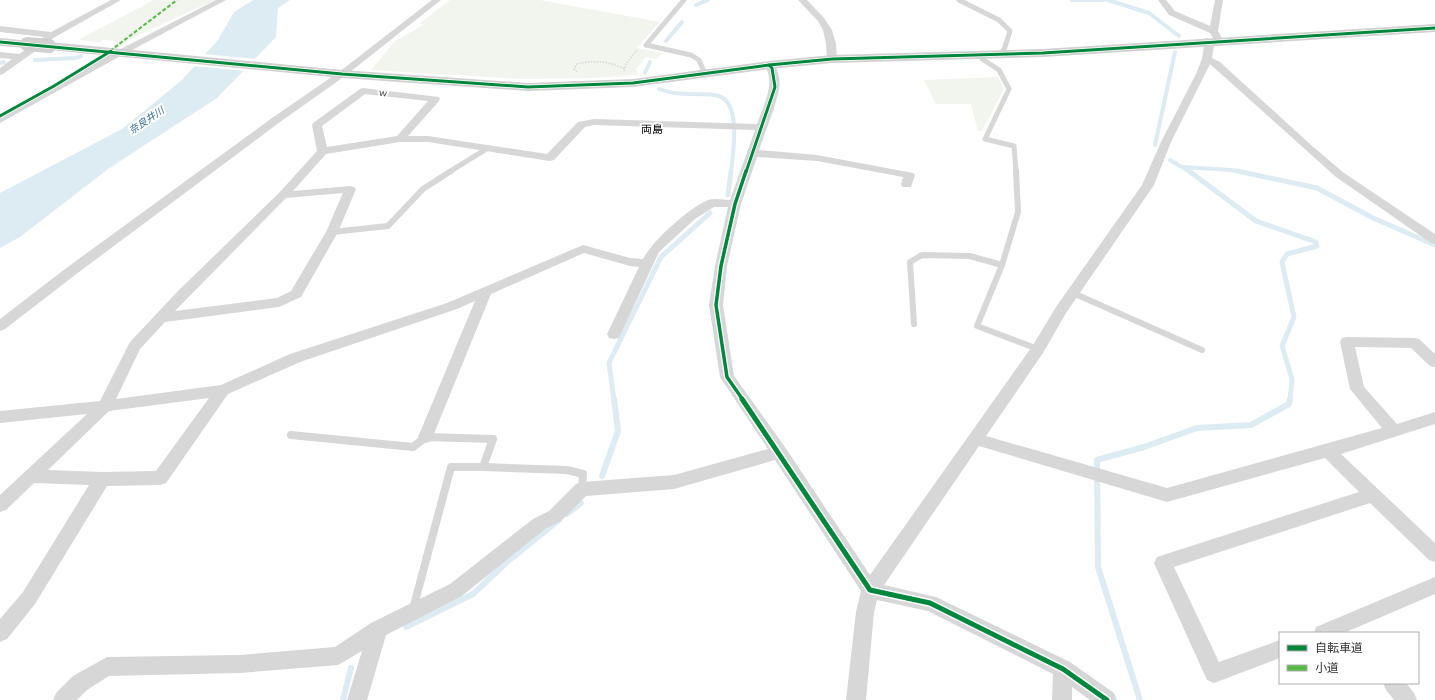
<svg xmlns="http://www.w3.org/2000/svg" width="1435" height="700" font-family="Poppins,'Noto Sans JP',sans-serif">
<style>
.green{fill:#f1f5ed}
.water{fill:#ddebf3}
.pier{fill:#fff}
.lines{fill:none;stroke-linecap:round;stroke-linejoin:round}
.stream-far2{stroke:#ddebf3;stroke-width:4}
.stream-far1{stroke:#ddebf3;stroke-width:5}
.stream{stroke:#ddebf3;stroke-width:6}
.path{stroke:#d6d6d6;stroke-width:1.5;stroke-dasharray:1.5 1.5;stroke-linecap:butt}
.lane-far2{stroke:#d7d7d7;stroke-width:5}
.lane-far1{stroke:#d7d7d7;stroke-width:6}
.lane{stroke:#d7d7d7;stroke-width:8}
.street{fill:#d7d7d7;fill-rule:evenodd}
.secondary{fill:#d0d0d0;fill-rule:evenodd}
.secondary-bridge{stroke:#d0d0d0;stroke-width:14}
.quiet{stroke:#58b947;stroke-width:2;stroke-dasharray:4 2;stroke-linecap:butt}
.cycleway-far2-casing{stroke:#fff;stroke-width:4.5}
.cycleway-far1-casing{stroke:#fff;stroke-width:6}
.cycleway-casing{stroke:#fff;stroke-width:8}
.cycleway-far2{stroke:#00873e;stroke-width:3}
.cycleway-far1{stroke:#00873e;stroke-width:3.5}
.cycleway{stroke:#00873e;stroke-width:5}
.labels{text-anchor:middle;stroke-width:4;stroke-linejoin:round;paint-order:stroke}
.far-street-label{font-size:9px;fill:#333;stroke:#fff}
.far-water-label{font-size:10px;font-style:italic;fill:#3f7597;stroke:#fff}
.far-quarter-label{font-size:11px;fill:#000;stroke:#fff}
</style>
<rect width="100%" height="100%" fill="#fff"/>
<g class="green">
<path d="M 154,0 L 215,0 L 136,36 L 119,47 L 113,46 L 117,41 L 103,40 L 99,42 L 78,40 Z"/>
<path d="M 450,0 L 540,0 L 660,22 L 637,48 L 662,53 L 657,59 L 646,57 L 636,69 L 638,75 L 591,78 L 522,79 L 371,70 L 395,41 L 423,25 L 420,23 Z"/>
<path d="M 998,77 L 1004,89 L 982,131 L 978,131 L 971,104 L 936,104 L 924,80 Z"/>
</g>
<path class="water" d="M 253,0 L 290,0 L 278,8 L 276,37 L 217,98 L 108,169 L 20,237 L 0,248 L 0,193 L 122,129 L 182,80 L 218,40 L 234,12 Z"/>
<path class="pier" d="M 203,54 L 257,59 L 246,71 L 192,66 Z"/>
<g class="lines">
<g class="stream-far2">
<path d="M 1072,0 L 1104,0"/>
<path d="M 1108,0 L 1149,13 L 1179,36"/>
<path d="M 696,5 L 708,0"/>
<path d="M 666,41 L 682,22"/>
<path d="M 35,60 L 75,58 L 81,56"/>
<path d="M 0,63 L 4,62"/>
<path d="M 645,73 L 650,62"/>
<path d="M 659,89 C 677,96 695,93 714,95 C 743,97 733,153 731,172"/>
<path d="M 1155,145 L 1175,52"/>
<path d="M 1170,160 L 1190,172"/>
<path d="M 1183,167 L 1231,170 L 1242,172"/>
</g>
<g class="stream-far1">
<path d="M 1189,171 L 1256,221 L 1316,242 L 1317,246 L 1287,254 L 1282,262 L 1294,317 L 1282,346 L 1292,379 L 1290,400"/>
<path d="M 1237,171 L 1317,188 L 1373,218 L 1435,245"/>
<path d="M 728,195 L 731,171"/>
<path d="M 614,400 L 609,363 L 661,257 L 710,213"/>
</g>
<g class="stream">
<path d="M 602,476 L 618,431 L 614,399"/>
<path d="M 567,514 L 581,503"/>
<path d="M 406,627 L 473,594 L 507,562 L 559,520"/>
<path d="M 343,700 L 351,668"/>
<path d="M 1140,700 L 1098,567 L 1097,460 L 1144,447 L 1197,428 L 1251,425 L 1289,404 L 1290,399"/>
</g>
<g class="path">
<path d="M 624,71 L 626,64 L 637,50"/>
<path d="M 577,72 L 574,69 L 577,64 C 594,60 609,61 625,69"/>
</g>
<g class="lane-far2">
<path d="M 684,0 L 646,45 L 691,55 L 699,60 L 705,74"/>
<path d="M 959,0 L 999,20 L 1010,31 L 1004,50 L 999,54"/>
<path d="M 980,54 L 982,59 L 999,70 L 1009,89 L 985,139 L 1014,146 L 1016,172"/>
<path d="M 449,172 L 488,148"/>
</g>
<g class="lane-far1">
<path d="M 1016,171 L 1018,212 L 1002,265 L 977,326 L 1038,349"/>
<path d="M 332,232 L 388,226 L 423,189 L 451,171"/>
<path d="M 1073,293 L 1202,350"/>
<path d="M 914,324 L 910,262 L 922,255 L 970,256 L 1002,265"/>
</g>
<g class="lane">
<path d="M 291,435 L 413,447 L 426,437 L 493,439 L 483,467 L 567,470 L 583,474 L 582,489"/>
<path d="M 413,609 L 451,467 L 483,467"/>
</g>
<g class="street">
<path d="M 111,0 L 121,0 L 55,37 L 3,74 L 0,75 L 0,68 L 12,59 L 0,58 L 0,52 L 19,54 L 44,37 L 0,32 L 0,26 L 51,32 Z"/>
<path d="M 216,0 L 226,0 L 115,59 L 0,123 L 0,116 L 109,55 Z"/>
<path d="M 432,0 L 441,0 L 345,76 L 280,122 L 75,275 L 5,329 L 0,331 L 0,319 L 65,269 L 272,118 L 339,72 Z"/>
<path d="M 798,0 L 807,0 L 824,18 L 832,30 L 836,44 L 837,59 L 835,61 L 829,61 L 827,59 L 826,44 L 823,30 L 818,21 Z"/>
<path d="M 1158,0 L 1166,0 L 1175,11 L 1210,26 L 1215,0 L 1223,0 L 1218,31 L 1222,38 L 1217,41 L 1214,40 L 1210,33 L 1169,15 Z"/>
<path d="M 1206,38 L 1209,39 L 1214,46 L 1212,58 L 1220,62 L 1311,145 L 1344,173 L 1435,234 L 1435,244 L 1431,243 L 1336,177 L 1210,64 L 1171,142 L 1154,185 L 1066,313 L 1043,353 L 986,436 L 1167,488 L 1382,428 L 1350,389 L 1340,342 L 1342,338 L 1347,337 L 1414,338 L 1419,339 L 1435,354 L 1435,367 L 1430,366 L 1411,348 L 1355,347 L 1364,387 L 1397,424 L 1435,412 L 1435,424 L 1341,454 L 1435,543 L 1435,562 L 1429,560 L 1370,503 L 1174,567 L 1219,662 L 1280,640 L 1280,658 L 1214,683 L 1207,680 L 1154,563 L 1157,557 L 1163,555 L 1359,492 L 1325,458 L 1167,502 L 979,446 L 884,585 L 936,597 L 1070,662 L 1114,693 L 1117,700 L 1090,700 L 1072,687 L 1072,700 L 1052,700 L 1053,674 L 928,611 L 877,600 L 874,612 L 866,700 L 846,700 L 856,612 L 861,591 L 775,460 L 674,489 L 586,496 L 561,521 L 545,529 L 462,596 L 386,635 L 367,700 L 347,700 L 362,651 L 338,665 L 240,673 L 109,676 L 87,690 L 77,700 L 53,700 L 56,693 L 73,676 L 107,657 L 240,655 L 335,647 L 371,623 L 450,584 L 533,519 L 549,511 L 576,484 L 582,482 L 674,475 L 768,449 L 720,377 L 709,305 L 715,266 L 728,207 L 714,207 L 695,219 L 659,252 L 619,338 L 614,339 L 609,338 L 607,334 L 639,267 L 630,266 L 584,253 L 491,294 L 431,441 L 426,443 L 421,441 L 418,437 L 475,301 L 457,309 L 300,362 L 228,394 L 166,483 L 160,485 L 107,486 L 35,604 L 7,639 L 0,642 L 0,619 L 23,592 L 89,485 L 34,483 L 6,510 L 0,512 L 0,495 L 87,414 L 0,423 L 0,411 L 100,401 L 130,342 L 178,291 L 279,193 L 317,151 L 312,125 L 313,123 L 360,89 L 363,88 L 439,97 L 440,99 L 439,101 L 408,136 L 428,136 L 547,154 L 578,122 L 594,119 L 757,124 C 763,106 777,82 764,65 L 769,62 C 778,64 781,80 779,89 C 775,109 766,130 759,150 L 817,155 L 913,173 L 915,175 L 911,187 L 903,187 L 901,185 L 903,177 L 817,161 L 757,157 L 741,204 L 727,266 L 723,305 L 734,376 L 785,447 L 870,575 L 1033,345 L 1056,307 L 1142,185 L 1161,142 L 1196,74 L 1202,59 L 1204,46 L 1201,41 ZM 365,94 L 428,101 L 397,136 L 327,147 L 322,126 ZM 594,125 L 755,130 L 730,200 C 724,200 715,198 708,200 C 689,208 653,240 643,259 L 630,258 L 583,245 L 447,303 L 290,354 L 221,385 L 116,399 L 140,349 L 165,322 L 279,307 L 301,297 L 338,232 L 356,189 L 354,187 L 350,186 L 293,191 L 326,154 L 400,142 L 428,142 L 550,161 L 554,160 L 585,127 ZM 343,193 L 326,232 L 291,291 L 277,298 L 175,311 L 286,198 ZM 209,398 L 156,471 L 102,472 L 48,470 L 109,411 Z"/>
<path d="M 1435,577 L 1435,594 L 1344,633 L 1314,633 L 1316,627 Z"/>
<path d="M 1383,683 L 1406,683 L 1414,693 L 1417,700 L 1394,700 L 1386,690 Z"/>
</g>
<g class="secondary">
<path d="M 1435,24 L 1435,32 L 1043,57 L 832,63 L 769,69 L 633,87 L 528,91 L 342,78 L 49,50 L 44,49 L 42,46 L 44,43 L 49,42 L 342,70 L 528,83 L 633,79 L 769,61 L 832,55 L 1043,49 Z"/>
<path d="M 0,38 L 32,41 L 34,44 L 32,47 L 27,48 L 0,46 Z"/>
</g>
<path class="secondary-bridge" d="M 27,44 L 49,46"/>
<path class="quiet" d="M 110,51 L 177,0"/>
<defs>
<g id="cycleway-far2">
<path d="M 0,42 L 342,74 L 528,87 L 633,83 L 769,65 L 832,59 L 1043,53 L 1435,28"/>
<path d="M 0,116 L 54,86 L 111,51"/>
<path d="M 746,172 L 775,87 L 772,68 L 769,65"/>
</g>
<path id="cycleway-far1" d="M 743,400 L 727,377 L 716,305 L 721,266 L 735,204 L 746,171"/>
<path id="cycleway" d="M 742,399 L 870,590 L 930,603 L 1063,669 L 1107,700"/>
</defs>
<use href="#cycleway-far2" class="cycleway-far2-casing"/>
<use href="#cycleway-far1" class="cycleway-far1-casing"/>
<use href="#cycleway" class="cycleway-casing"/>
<use href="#cycleway-far2" class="cycleway-far2"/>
<use href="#cycleway-far1" class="cycleway-far1"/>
<use href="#cycleway" class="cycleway"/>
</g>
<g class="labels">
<g class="far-street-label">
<text transform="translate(383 93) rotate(7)" y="3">ｗ</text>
</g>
<g class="far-water-label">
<text transform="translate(146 120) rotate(-34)" y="4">奈良井川</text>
</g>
<g class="far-quarter-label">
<text x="652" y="133">両島</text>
</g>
</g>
<rect x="1279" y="632" width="140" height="52" fill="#ffffff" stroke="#adadad"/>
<rect x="1287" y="645" width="20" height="6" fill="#00873e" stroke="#adadad"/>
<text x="1315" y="652" font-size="12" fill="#333333">自転車道</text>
<rect x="1287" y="665" width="20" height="6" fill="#58b947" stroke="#adadad"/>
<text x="1315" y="672" font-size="12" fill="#333333">小道</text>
</svg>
